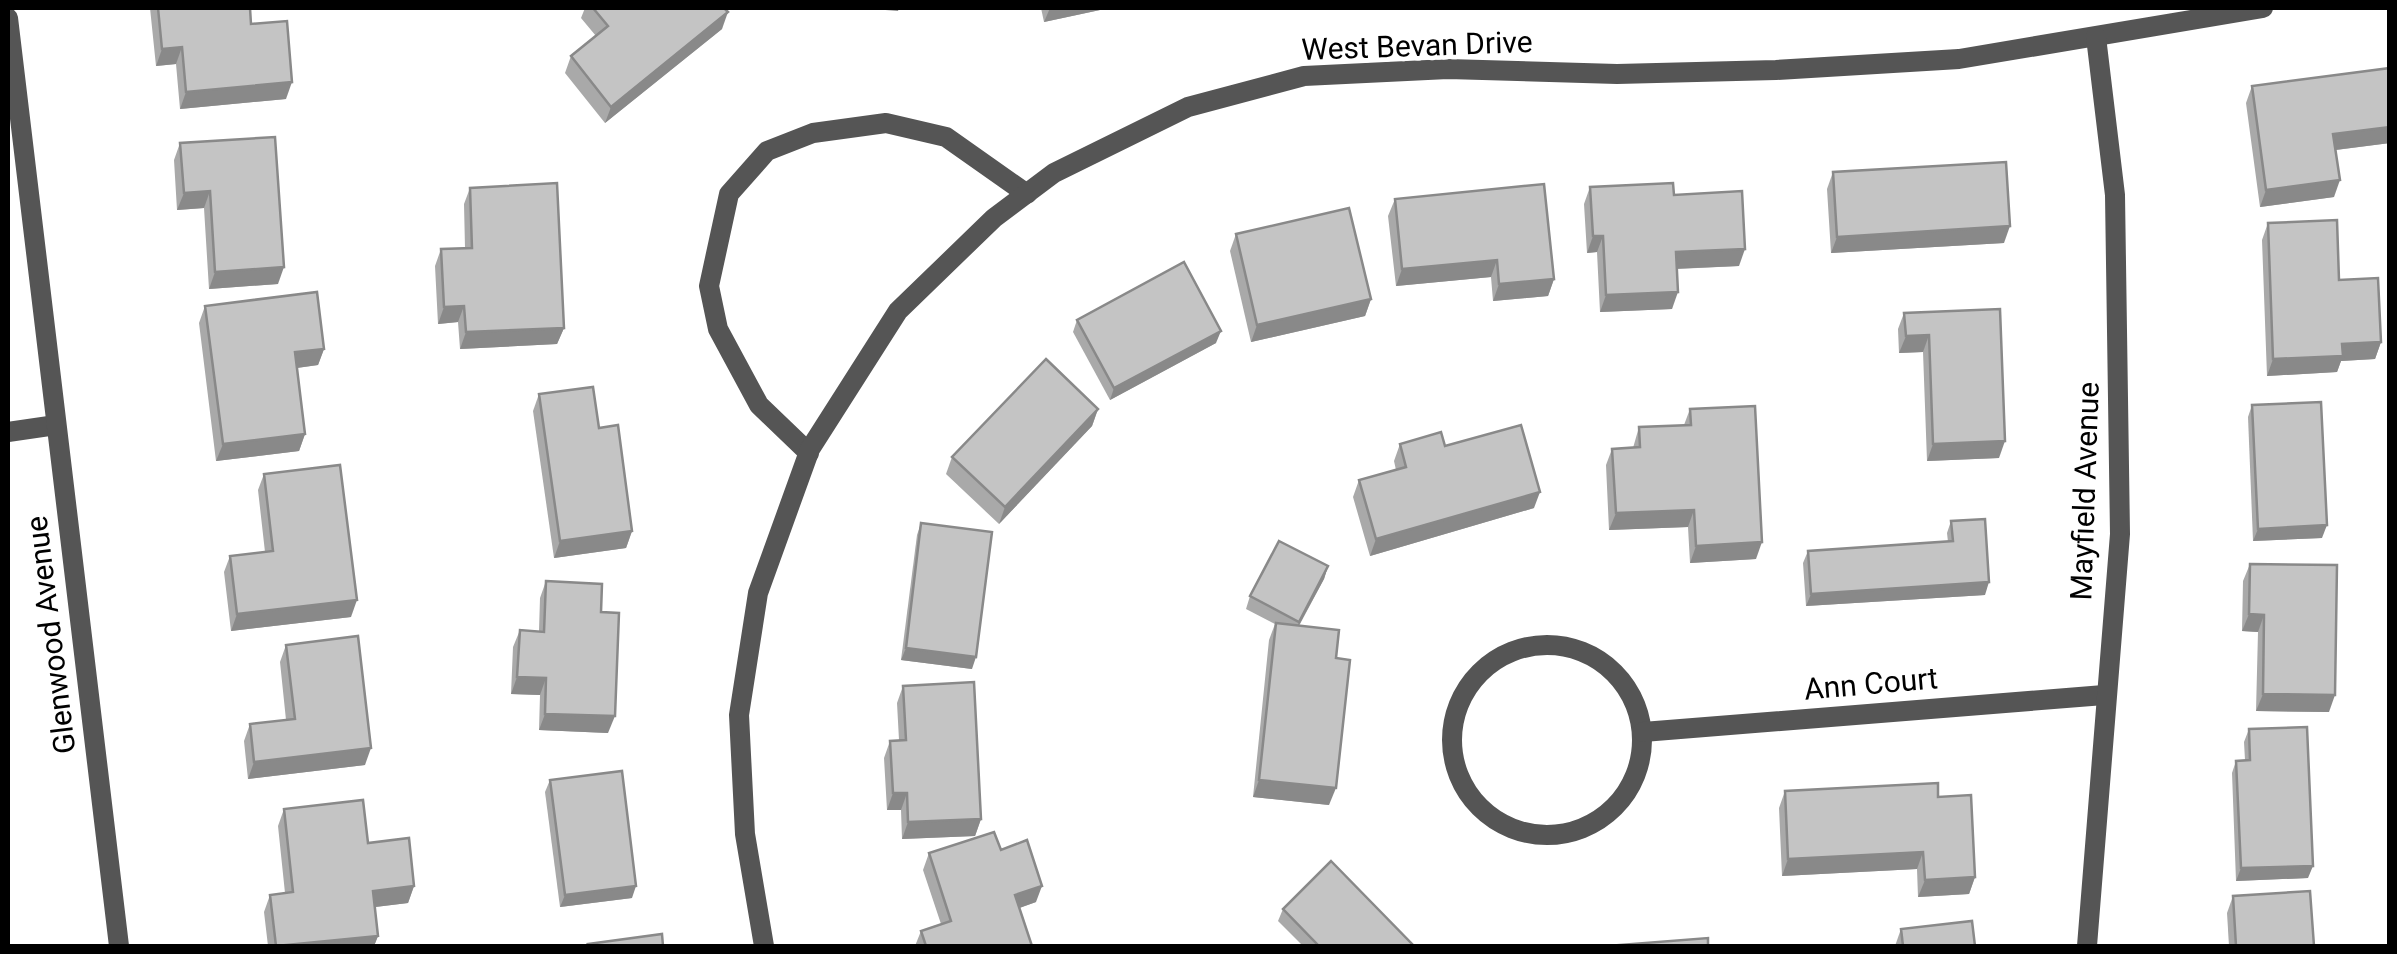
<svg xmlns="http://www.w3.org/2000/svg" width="2397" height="954" font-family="Roboto,sans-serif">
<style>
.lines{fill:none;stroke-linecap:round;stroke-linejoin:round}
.service{stroke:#555;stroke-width:20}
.minor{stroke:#555;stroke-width:20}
.tertiary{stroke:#555;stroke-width:20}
.wall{fill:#a9a9a9}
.shaded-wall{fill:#898989}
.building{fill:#c4c4c4;stroke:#898989;stroke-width:2.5}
.labels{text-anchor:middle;stroke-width:9;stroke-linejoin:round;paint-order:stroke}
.street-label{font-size:30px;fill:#000;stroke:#fff}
</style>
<rect width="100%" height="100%" fill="#fff"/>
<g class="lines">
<path class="service" d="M 8,432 L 56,425"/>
<g class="minor">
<path d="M 809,453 L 759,405 L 718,329 L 709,286 L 729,194 L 767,151 L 813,133 L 886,123 L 946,137 L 1027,194"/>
<circle cx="1547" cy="740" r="95"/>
<path d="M 1643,732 L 2104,695"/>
<path d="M 764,946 L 745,834 L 739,715 L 758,593 L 810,449 L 898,311 L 994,218 L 1054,173 L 1188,107 L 1304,76 L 1448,69 L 1617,74 L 1776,70 L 1959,59 L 2263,8"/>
<path d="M 2087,946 L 2120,534 L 2115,195 L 2096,37"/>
</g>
<path class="tertiary" d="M 8,18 L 119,946"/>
</g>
<g class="wall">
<path d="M 150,8 L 250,8 L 251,24 L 286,99 L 180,109 L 176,64 L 156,66 Z"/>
<path d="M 585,8 L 724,8 L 722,29 L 605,123 L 565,73 L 571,56 L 596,36 L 581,18 Z"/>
<path d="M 1041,8 L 1101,8 L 1100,10 L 1044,22 Z"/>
<path d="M 2390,68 L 2390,143 L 2336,150 L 2334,197 L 2260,207 L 2246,103 L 2252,86 Z"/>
<path d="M 180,143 L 278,284 L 209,289 L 204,208 L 177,210 L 174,160 Z"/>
<path d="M 1833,172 L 2004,243 L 1831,253 L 1827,189 Z"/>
<path d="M 1590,187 L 1674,195 L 1739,266 L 1677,269 L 1672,309 L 1600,312 L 1597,252 L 1587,253 L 1584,204 Z"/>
<path d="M 470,188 L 564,328 L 557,344 L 460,349 L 458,322 L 438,324 L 435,266 L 441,249 L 465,248 L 464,204 Z"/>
<path d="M 1395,199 L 1554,279 L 1548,296 L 1493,301 L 1491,277 L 1396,286 L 1388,216 Z"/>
<path d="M 2268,223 L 2339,280 L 2381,342 L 2375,359 L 2341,361 L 2337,372 L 2267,376 L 2262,240 Z"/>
<path d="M 1236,234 L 1371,299 L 1365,316 L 1251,342 L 1230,251 Z"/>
<path d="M 205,306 L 324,349 L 318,365 L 297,368 L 305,434 L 299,451 L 216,461 L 199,323 Z"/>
<path d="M 2000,309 L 1999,458 L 1927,461 L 1923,352 L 1899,353 L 1898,329 L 1904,313 Z"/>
<path d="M 1077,320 L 1216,343 L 1110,400 L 1073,332 Z"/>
<path d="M 539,394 L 599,428 L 632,531 L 626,548 L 554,558 L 533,411 Z"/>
<path d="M 2252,405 L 2322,538 L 2253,541 L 2248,417 Z"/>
<path d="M 1098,409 L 1092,426 L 999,524 L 946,474 L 952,457 Z"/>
<path d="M 1690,409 L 1756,559 L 1690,563 L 1688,527 L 1609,530 L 1606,465 L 1612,449 L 1633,448 L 1639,427 L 1684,425 Z"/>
<path d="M 1400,444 L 1445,446 L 1534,508 L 1370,556 L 1353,497 L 1359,480 L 1396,470 L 1394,461 Z"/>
<path d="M 264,474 L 351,617 L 231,631 L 224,572 L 230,556 L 265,552 L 258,490 Z"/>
<path d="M 1951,521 L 1985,595 L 1806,606 L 1803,563 L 1808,551 L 1948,542 L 1947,533 Z"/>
<path d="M 921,523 L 972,669 L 901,660 L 917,535 Z"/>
<path d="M 2250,564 L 2329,712 L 2256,711 L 2258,632 L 2242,631 L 2243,581 Z"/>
<path d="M 1328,566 L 1324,579 L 1299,626 L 1336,658 L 1329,805 L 1253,797 L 1269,640 L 1275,624 L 1246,609 L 1250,596 Z"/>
<path d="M 546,581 L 601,612 L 608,733 L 539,730 L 540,695 L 511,694 L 513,647 L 520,630 L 539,631 L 540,598 Z"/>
<path d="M 286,645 L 365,765 L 248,779 L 244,741 L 250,724 L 286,720 L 280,662 Z"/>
<path d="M 903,686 L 981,819 L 975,836 L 902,839 L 901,810 L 887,810 L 884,758 L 890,741 L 899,740 L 897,703 Z"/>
<path d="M 2249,729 L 2308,878 L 2236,881 L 2232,773 L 2236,761 L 2245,760 L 2244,742 Z"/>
<path d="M 550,780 L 632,898 L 560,907 L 545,792 Z"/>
<path d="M 1785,791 L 1975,877 L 1969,894 L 1918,897 L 1917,869 L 1782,876 L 1779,808 Z"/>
<path d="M 284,809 L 368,843 L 414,886 L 408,903 L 375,907 L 378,936 L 374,946 L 268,946 L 264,912 L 270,895 L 285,893 L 278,826 Z"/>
<path d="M 1001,850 L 1036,902 L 1019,908 L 1032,946 L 915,946 L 921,931 L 941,924 L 923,870 L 929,853 Z"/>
<path d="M 2233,896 L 2314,946 L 2229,946 L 2227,913 Z"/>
<path d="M 1283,909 L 1414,946 L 1303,946 L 1278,921 Z"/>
<path d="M 1901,929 L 1975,946 L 1895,946 Z"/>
</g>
<g class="shaded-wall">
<path d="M 860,8 L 899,8 L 898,11 Z"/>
<path d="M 1050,8 L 1101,8 L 1100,10 L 1044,22 Z"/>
<path d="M 728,12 L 722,29 L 605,123 L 611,107 Z"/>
<path d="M 182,47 L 176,64 L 156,66 L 162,49 Z"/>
<path d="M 292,82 L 286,99 L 180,109 L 186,92 Z"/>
<path d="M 2390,127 L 2390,143 L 2327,151 L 2333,134 Z"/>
<path d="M 2340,180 L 2334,197 L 2260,207 L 2266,190 Z"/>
<path d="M 210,191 L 204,208 L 177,210 L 184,193 Z"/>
<path d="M 2010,226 L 2004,243 L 1831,253 L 1837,237 Z"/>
<path d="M 1593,236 L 1603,236 L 1597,252 L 1587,253 Z"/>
<path d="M 1745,249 L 1739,266 L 1670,269 L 1676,252 Z"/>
<path d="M 1497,260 L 1491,277 L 1396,286 L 1402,269 Z"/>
<path d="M 284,267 L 278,284 L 209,289 L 215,272 Z"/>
<path d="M 1554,279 L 1548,296 L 1493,301 L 1499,284 Z"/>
<path d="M 1678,292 L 1672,309 L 1600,312 L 1606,295 Z"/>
<path d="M 1371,299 L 1365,316 L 1251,342 L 1257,325 Z"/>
<path d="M 464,306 L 458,322 L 438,324 L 444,307 Z"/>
<path d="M 564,328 L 557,344 L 460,349 L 466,332 Z"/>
<path d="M 1221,331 L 1216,343 L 1110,400 L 1114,388 Z"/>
<path d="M 1929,335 L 1923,352 L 1899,353 L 1906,336 Z"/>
<path d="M 2381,342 L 2375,359 L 2341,361 L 2337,372 L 2267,376 L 2273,359 L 2342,344 Z"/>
<path d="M 324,349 L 318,365 L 289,369 L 295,352 Z"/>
<path d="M 1098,409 L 1092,426 L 999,524 L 1005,507 Z"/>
<path d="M 305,434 L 299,451 L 216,461 L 223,444 Z"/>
<path d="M 2005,441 L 1999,458 L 1927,461 L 1933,444 Z"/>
<path d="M 1540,492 L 1534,508 L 1370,556 L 1376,539 Z"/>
<path d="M 1694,510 L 1688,527 L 1609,530 L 1616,513 Z"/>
<path d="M 2327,525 L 2322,538 L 2253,541 L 2258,529 Z"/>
<path d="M 632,531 L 626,548 L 554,558 L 560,541 Z"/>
<path d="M 1762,542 L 1756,559 L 1690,563 L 1696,546 Z"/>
<path d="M 1328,566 L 1324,579 L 1294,634 L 1299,622 Z"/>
<path d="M 1989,582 L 1985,595 L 1806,606 L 1811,594 Z"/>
<path d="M 357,600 L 351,617 L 231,631 L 237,614 Z"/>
<path d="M 2249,614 L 2264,615 L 2258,632 L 2242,631 Z"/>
<path d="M 906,648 L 976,657 L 972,669 L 901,660 Z"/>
<path d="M 517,677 L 546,678 L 540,695 L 511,694 Z"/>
<path d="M 2263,694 L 2335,695 L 2329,712 L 2256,711 Z"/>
<path d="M 545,714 L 615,716 L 608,733 L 539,730 Z"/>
<path d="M 371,748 L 365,765 L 248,779 L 254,762 Z"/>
<path d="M 1259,780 L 1336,788 L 1329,805 L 1253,797 Z"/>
<path d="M 893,793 L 907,793 L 901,810 L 887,810 Z"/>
<path d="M 981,819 L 975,836 L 902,839 L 908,822 Z"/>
<path d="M 1923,852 L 1917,869 L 1782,876 L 1788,859 Z"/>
<path d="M 2313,866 L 2308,878 L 2236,881 L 2241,868 Z"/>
<path d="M 1975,877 L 1969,894 L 1918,897 L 1925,880 Z"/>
<path d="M 414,886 L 408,903 L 367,908 L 373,891 Z"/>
<path d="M 636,886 L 632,898 L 560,907 L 565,895 Z"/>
<path d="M 1042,886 L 1036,902 L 1008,912 L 1015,895 Z"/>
<path d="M 378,936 L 374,946 L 284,946 Z"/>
</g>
<g class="building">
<path d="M 158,8 L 250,8 L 251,24 L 287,21 L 292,82 L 186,92 L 182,47 L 162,49 Z"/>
<path d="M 593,8 L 724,8 L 728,12 L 611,107 L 571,56 L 608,26 Z"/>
<path d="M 2390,68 L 2390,127 L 2333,134 L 2340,180 L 2266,190 L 2252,86 Z"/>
<path d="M 275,137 L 284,267 L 215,272 L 210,191 L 184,193 L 180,143 Z"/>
<path d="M 2006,162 L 2010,226 L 1837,237 L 1833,172 Z"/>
<path d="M 557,183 L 564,328 L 466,332 L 464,306 L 444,307 L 441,249 L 472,248 L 470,188 Z"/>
<path d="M 1673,183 L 1674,195 L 1742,191 L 1745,249 L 1676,252 L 1678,292 L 1606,295 L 1603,236 L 1593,236 L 1590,187 Z"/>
<path d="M 1544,184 L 1554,279 L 1499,284 L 1497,260 L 1402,269 L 1395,199 Z"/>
<path d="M 1349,208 L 1371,299 L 1257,325 L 1236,234 Z"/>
<path d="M 2337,220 L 2339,280 L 2378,278 L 2381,342 L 2342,344 L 2343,356 L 2273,359 L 2268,223 Z"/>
<path d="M 1184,262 L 1221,331 L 1114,388 L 1077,320 Z"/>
<path d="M 317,292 L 324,349 L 295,352 L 305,434 L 223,444 L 205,306 Z"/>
<path d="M 2000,309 L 2005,441 L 1933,444 L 1929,335 L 1906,336 L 1904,313 Z"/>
<path d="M 1046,359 L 1098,409 L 1005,507 L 952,457 Z"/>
<path d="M 593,387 L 599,428 L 618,425 L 632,531 L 560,541 L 539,394 Z"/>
<path d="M 2321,402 L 2327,525 L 2258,529 L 2252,405 Z"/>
<path d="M 1755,406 L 1762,542 L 1696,546 L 1694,510 L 1616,513 L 1612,449 L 1640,447 L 1639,427 L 1691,425 L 1690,409 Z"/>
<path d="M 1521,425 L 1540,492 L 1376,539 L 1359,480 L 1406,467 L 1400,444 L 1441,432 L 1445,446 Z"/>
<path d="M 340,465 L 357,600 L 237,614 L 230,556 L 273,551 L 264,474 Z"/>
<path d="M 1985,519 L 1989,582 L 1811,594 L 1808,551 L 1953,541 L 1951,521 Z"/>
<path d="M 921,523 L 992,532 L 976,657 L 906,648 Z"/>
<path d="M 1279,541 L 1328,566 L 1299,622 L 1250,596 Z"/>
<path d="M 2250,564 L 2337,565 L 2335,695 L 2263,694 L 2264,615 L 2249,614 Z"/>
<path d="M 546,581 L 602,584 L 601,612 L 619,613 L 615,716 L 545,714 L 546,678 L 517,677 L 520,630 L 544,632 Z"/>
<path d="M 1276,623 L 1339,630 L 1336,658 L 1350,660 L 1336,788 L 1259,780 Z"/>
<path d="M 358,636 L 371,748 L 254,762 L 250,724 L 295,719 L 286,645 Z"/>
<path d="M 974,682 L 981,819 L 908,822 L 907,793 L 893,793 L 890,741 L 906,740 L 903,686 Z"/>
<path d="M 2307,727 L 2313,866 L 2241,868 L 2236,761 L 2250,760 L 2249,729 Z"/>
<path d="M 622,771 L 636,886 L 565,895 L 550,780 Z"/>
<path d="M 1938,783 L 1938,797 L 1971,795 L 1975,877 L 1925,880 L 1923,852 L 1788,859 L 1785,791 Z"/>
<path d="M 363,800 L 368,843 L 409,838 L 414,886 L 373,891 L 378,936 L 276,946 L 270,895 L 293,892 L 284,809 Z"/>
<path d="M 994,832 L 1001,850 L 1027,840 L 1042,886 L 1015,895 L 1032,946 L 926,946 L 921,931 L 951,921 L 929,853 Z"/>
<path d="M 1331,861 L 1414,946 L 1319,946 L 1283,909 Z"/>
<path d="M 2310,891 L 2314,946 L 2236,946 L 2233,896 Z"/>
<path d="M 1972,921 L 1975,946 L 1903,946 L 1901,929 Z"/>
<path d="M 662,934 L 663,946 L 589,946 L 588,944 Z"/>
<path d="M 1708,938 L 1708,946 L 1607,946 Z"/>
</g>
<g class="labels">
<g class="street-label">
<text transform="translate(1417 46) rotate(-2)" y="10">West Bevan Drive</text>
<text transform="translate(2085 491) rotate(-88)" y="10">Mayfield Avenue</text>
<text transform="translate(51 635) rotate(-97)" y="10">Glenwood Avenue</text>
<text transform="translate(1871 684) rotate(-5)" y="10">Ann Court</text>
</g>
</g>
<rect width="2397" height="954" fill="none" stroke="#000000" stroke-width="20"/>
</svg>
